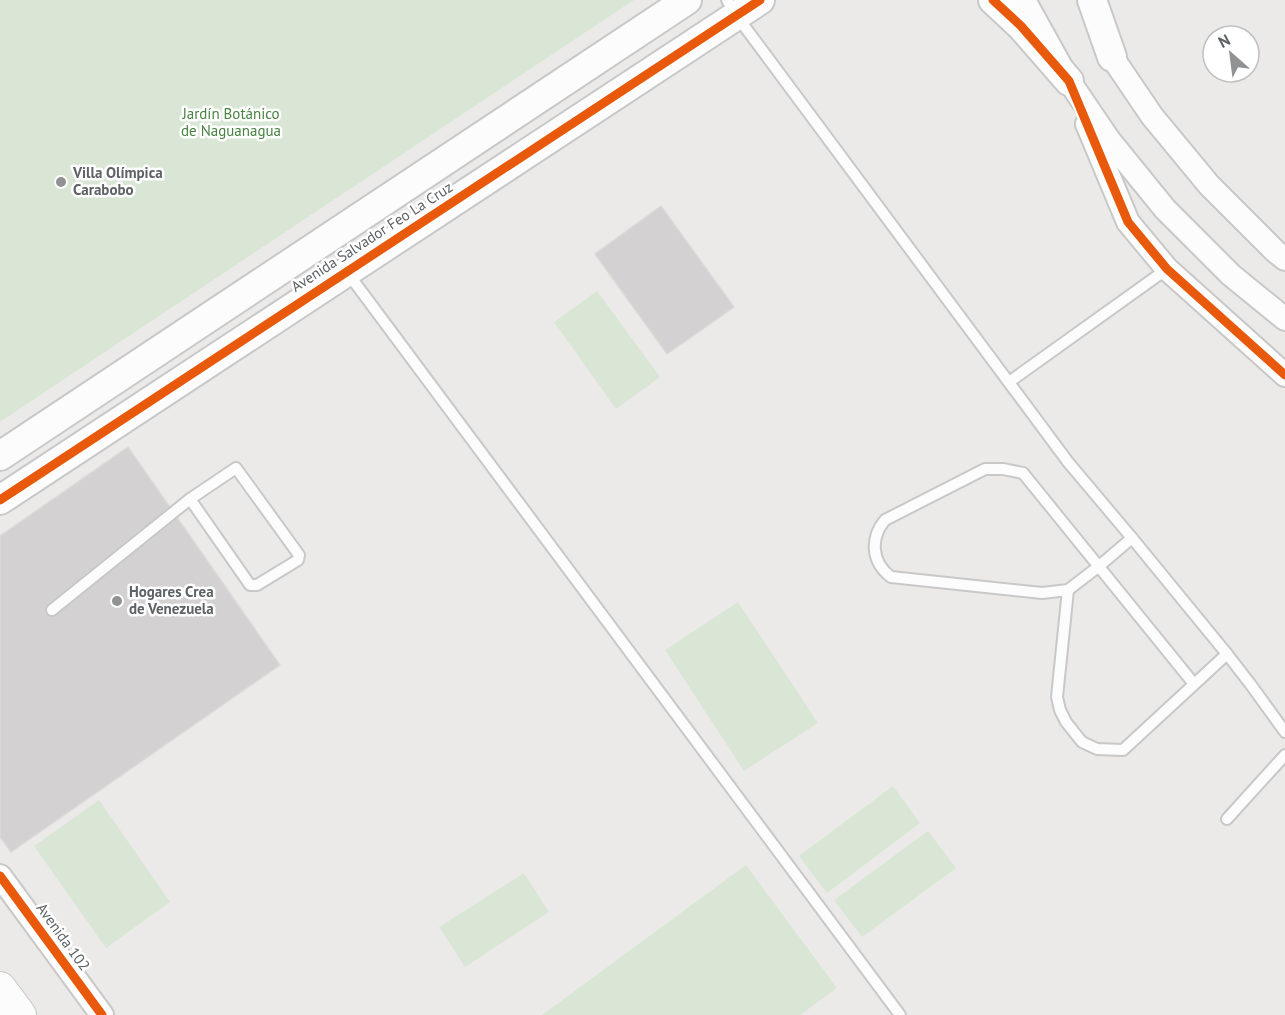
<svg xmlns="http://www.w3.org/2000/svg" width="1285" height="1015" font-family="'PT Sans',sans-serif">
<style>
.green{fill:#d9e6d5}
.building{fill:#d3d1d1;stroke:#dcdad7;stroke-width:1.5}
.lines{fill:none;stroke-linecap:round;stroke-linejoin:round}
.service-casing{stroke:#c9c8c8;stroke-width:14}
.minor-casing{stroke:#c9c8c8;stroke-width:26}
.tertiary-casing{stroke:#c9c8c8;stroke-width:32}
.secondary-casing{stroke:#c6c7c7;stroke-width:34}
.service{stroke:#fcfcfc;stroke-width:10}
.minor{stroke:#fcfcfc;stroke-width:22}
.tertiary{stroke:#fcfcfc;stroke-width:28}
.secondary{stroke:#fcfcfc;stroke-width:32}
.cycleway-casing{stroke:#fff;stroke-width:13}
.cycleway{stroke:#e8590c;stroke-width:9}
.poi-dot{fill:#909293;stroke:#fff;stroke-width:2}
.labels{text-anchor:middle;stroke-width:5;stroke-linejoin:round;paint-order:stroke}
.park-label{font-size:15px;fill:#478240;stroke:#fff}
.poi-label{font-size:15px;font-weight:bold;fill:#5e6265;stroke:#fff;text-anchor:start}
.street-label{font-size:15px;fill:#5e6265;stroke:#fff}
</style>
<rect width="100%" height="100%" fill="#eceae8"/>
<g class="green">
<path d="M 0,0 L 634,0 L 0,422 Z"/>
<path d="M 597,291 L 660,377 L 616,409 L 554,322 Z"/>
<path d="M 738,602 L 818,723 L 744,771 L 665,650 Z"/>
<path d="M 893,786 L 920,823 L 827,893 L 799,856 Z"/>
<path d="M 99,800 L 170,902 L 106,948 L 34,846 Z"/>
<path d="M 928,831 L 956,868 L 862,937 L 834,900 Z"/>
<path d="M 746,865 L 837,988 L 800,1015 L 542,1015 Z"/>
<path d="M 524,873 L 549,912 L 465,967 L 439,927 Z"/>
</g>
<g class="building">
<path d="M 661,206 L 734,307 L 667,354 L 595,254 Z"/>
<path d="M 128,447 L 280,665 L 11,852 L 0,837 L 0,536 Z"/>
</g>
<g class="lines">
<defs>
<g id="service">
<path d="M 727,0 L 736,15 L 1068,462 L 1132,538 L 1227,654 L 1251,685 L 1285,732"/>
<path d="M 347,272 L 900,1015"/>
<path d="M 1009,382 L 1167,269"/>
<path d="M 1132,538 L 1098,567 L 1068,590 L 1042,593 L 891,577 C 871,562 870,538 885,520 L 985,469 L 1003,469 L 1023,473 L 1194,684"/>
<path d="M 1068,590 L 1057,697 L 1060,710 L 1066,722 L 1082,742 L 1097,749 L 1123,750 L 1227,654"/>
<path d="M 52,610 L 190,499 L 236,468 L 299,555 L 298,560 L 257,585 L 250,585 L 190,499"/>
<path d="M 1227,819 L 1285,755"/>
</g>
<g id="minor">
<path d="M 1024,0 L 1069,81 L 1109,140 L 1165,209 L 1231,275 L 1285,319"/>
<path d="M 1105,42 L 1112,57 L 1152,116 L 1209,185 L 1275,251 L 1285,259"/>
<path d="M 1087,124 L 1128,222 L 1167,269 L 1285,375"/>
<path d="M 0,876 L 102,1015"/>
</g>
<g id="tertiary">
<path d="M 993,0 L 1021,26 L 1069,81"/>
<path d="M 1092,0 L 1112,57"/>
<path d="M 0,456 L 687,0"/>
<path d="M 0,500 L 760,0"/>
</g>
<path id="secondary" d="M 0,988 L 20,1015"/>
</defs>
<use href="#service" class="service-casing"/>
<use href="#minor" class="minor-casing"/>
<use href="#tertiary" class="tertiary-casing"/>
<use href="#secondary" class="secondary-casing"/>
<use href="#service" class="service"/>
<use href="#minor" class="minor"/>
<use href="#tertiary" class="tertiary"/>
<use href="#secondary" class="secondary"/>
<defs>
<g id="cycleway">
<path d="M 993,0 L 1021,26 L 1069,81 L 1128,222 L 1167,269 L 1285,375"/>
<path d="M 0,500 L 760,0"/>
<path d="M 0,876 L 102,1015"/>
</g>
</defs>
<use href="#cycleway" class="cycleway-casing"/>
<use href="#cycleway" class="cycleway"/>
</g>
<g class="poi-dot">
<circle cx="61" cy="182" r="6"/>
<circle cx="117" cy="601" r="6"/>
</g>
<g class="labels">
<g class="park-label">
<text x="231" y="119">Jardín Botánico<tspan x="231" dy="17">de Naguanagua</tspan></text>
</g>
<g class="poi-label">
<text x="73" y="178">Villa Olímpica<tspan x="73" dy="17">Carabobo</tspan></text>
<text x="129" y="597">Hogares Crea<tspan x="129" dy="17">de Venezuela</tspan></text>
</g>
<g class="street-label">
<text transform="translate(372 237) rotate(-33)" y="5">Avenida Salvador Feo La Cruz</text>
<text transform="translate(63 937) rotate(54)" y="5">Avenida 102</text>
</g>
</g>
<g transform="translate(1231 54) rotate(332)"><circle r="28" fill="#ffffff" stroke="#bfc0c1" stroke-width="1.5"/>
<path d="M0-4.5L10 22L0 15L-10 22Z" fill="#909293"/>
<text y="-9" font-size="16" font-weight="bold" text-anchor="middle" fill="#5e6265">N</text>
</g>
</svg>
